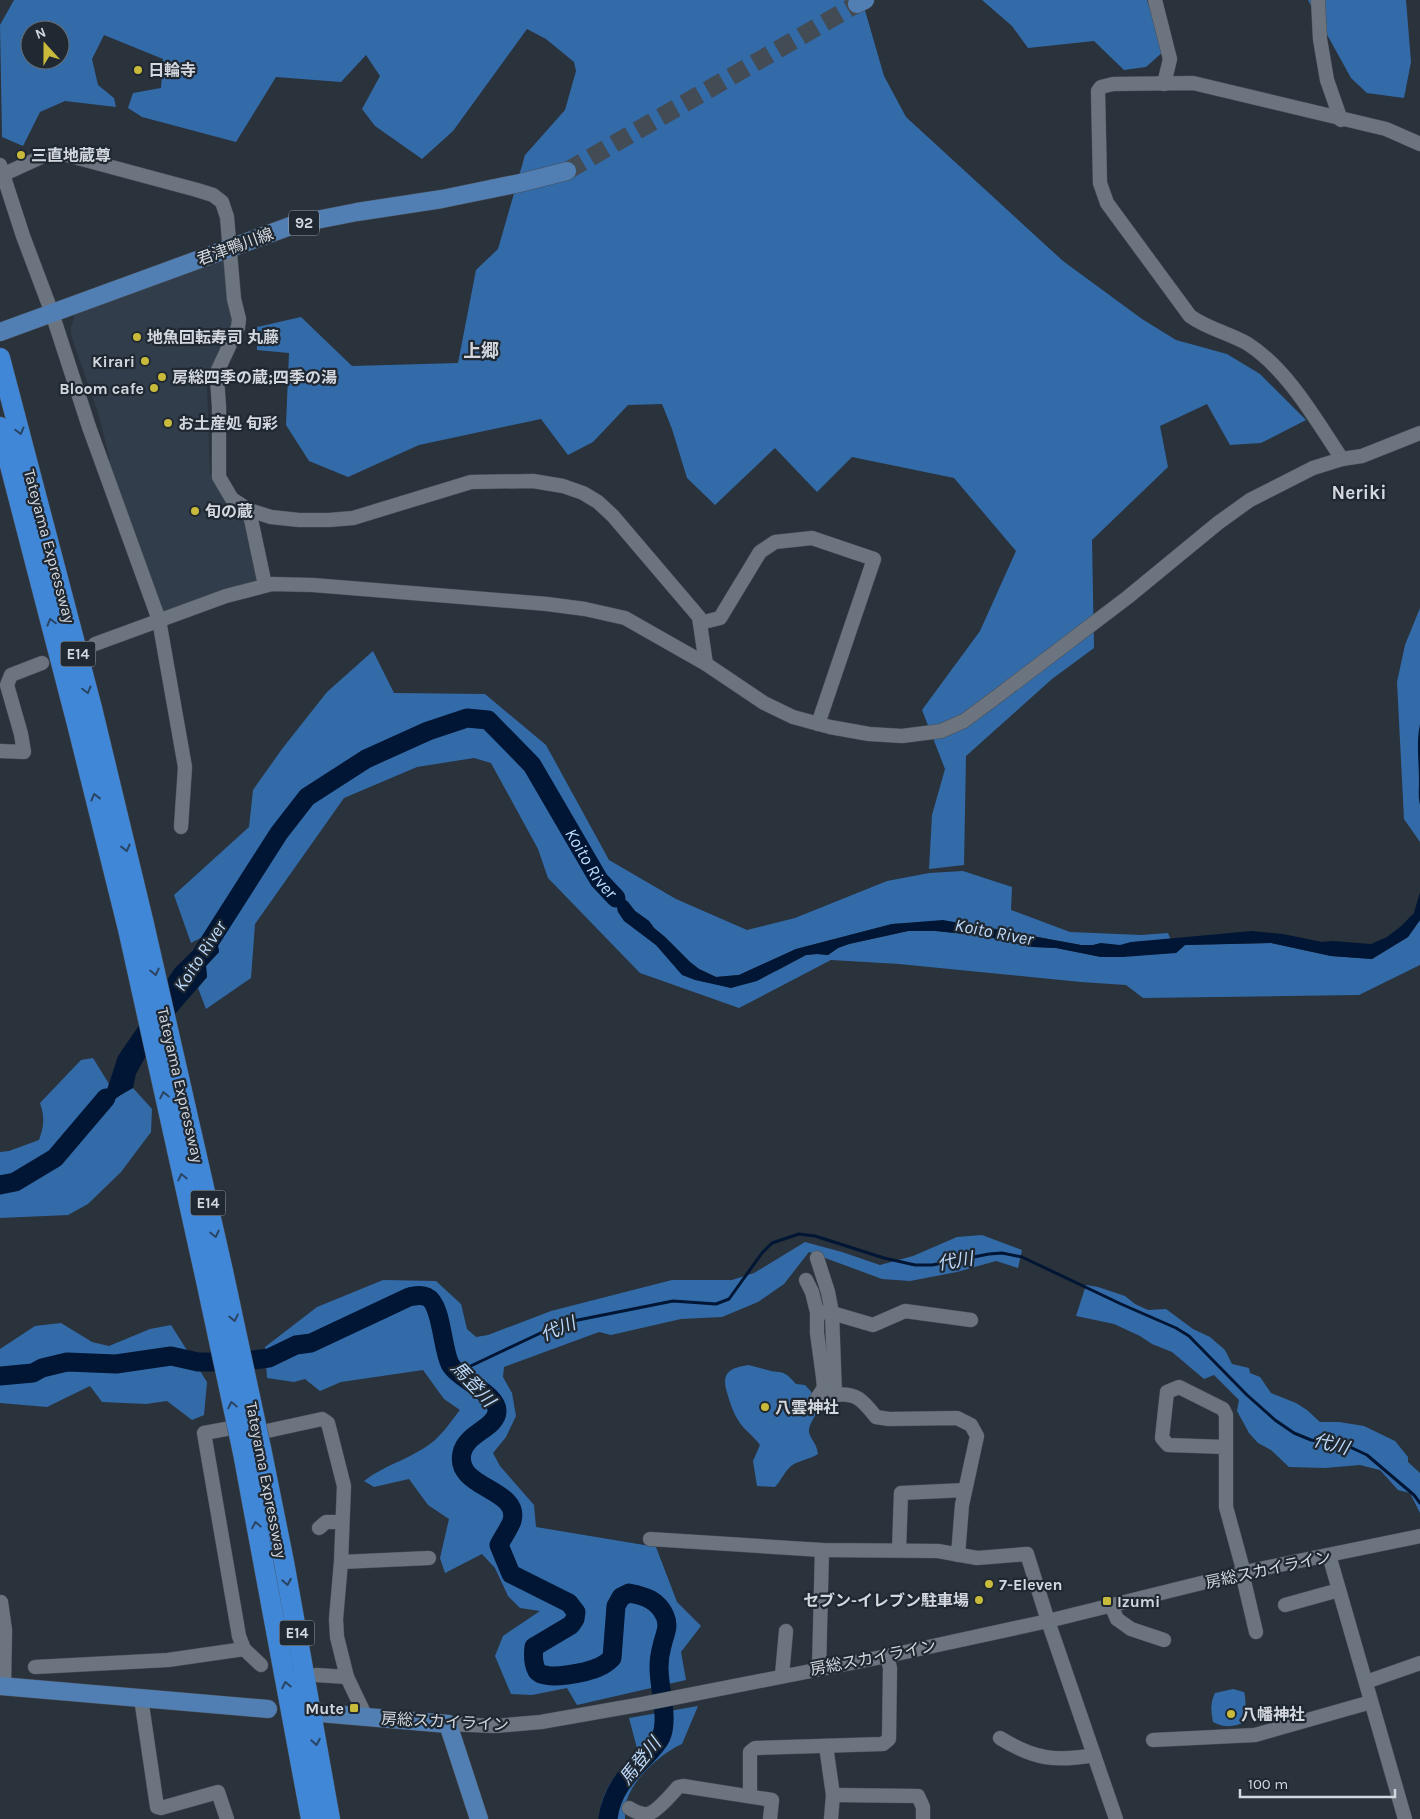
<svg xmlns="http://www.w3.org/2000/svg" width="1420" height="1819" font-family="Karla,'Noto Sans JP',sans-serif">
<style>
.built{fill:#313d4b}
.forest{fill:#336ba9;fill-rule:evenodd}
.water{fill:#001634}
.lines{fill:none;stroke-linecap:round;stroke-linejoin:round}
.stream{stroke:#001634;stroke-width:3}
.river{stroke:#001634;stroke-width:19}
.major-tunnel{stroke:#434b54;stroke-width:18;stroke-dasharray:18 9;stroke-linecap:butt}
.minor-casing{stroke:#494f57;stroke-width:15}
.major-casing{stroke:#494f57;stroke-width:19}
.highway-casing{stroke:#494f57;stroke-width:21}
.minor{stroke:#6b747f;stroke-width:14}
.major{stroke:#517fb4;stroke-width:18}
.highway{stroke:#4087d7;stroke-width:20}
.highway-bridge-casing{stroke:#494f57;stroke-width:21;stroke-linecap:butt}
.highway-bridge{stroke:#4087d7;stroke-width:20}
.oneway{stroke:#2a4463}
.poi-dot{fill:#c8bb3b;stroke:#202831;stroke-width:2}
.labels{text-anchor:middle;stroke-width:4.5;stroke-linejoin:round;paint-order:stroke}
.shield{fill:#202831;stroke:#9da3aa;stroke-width:1}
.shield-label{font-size:15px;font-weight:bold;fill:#d3d8de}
.poi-label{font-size:16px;font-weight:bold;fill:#d3d8de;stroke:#202831;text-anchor:start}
.street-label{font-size:16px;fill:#d3d8de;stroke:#202831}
.neighbourhood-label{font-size:18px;font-weight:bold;fill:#d3d8de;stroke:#202831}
.water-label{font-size:18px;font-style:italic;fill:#bbd9fb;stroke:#202831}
.quarter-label{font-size:19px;font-weight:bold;fill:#d3d8de;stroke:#202831}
</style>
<rect width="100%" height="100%" fill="#2a323c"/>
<path class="built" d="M 225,255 L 235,318 L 211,372 L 207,386 L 210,473 L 220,494 L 243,511 L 260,579 L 257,582 L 164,613 L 108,463 L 110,460 L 98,413 L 71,335 L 71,327 L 76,312 Z"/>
<g class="forest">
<path d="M 14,0 L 862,0 L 884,76 L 906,117 L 1063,261 L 1142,319 L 1176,340 L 1227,354 L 1260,374 L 1306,420 L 1261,443 L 1230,445 L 1207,404 L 1160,426 L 1168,467 L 1092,540 L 1094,648 L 1052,679 L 966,756 L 964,865 L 929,869 L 932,815 L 945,769 L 922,710 L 980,631 L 1016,551 L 954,478 L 852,457 L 817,492 L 775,448 L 715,505 L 687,478 L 672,429 L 662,404 L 628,405 L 593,442 L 568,455 L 541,419 L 419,445 L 348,477 L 309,461 L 286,425 L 289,353 L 257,350 L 257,327 L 301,317 L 352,366 L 458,363 L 476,270 L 498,249 L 525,155 L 565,110 L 576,71 L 574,62 L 546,39 L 527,29 L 453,131 L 422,159 L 375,126 L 362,109 L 380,76 L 366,55 L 341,82 L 276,77 L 236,142 L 142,117 L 128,108 L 133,93 L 161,88 L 163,59 L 104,35 L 92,59 L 98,85 L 114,98 L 116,107 L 65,101 L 40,112 L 23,146 L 2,137 L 0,25 ZM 30,30 L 60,30 L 60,60 L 30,60 Z"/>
<path d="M 982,0 L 1147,0 L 1164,51 L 1146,67 L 1124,70 L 1094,41 L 1028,48 L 1012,26 Z"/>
<path d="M 1308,0 L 1406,0 L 1411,62 L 1404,98 L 1367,93 L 1351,78 Z"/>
<path d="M 1420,608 L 1420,842 L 1404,819 L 1397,682 L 1405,645 Z"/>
<path d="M 373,651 L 394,693 L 485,694 L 546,745 L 609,860 L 676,899 L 747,930 L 795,918 L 887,881 L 929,873 L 963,871 L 1012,887 L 1011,910 L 1070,932 L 1141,935 L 1168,933 L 1176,953 L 1185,945 L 1271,943 L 1331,956 L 1372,959 L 1408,937 L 1420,920 L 1420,965 L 1359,995 L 1143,998 L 1126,985 L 1081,982 L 899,964 L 831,960 L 739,1008 L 640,973 L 548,878 L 538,849 L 491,763 L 474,758 L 417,767 L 344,798 L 255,924 L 251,978 L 206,1009 L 198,988 L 207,977 L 206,966 L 219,952 L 217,941 L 212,932 L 191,943 L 174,895 L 249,827 L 253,790 L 282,749 L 327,692 ZM 600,882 L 628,902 L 635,911 L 649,921 L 654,928 L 665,937 L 690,962 L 699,969 L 716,977 L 739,975 L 796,949 L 892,924 L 915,923 L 986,927 L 1081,945 L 1093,945 L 1101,943 L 1123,956 L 1101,957 L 1056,948 L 1033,947 L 984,936 L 935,931 L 908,931 L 849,944 L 838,948 L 828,955 L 817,954 L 806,955 L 778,970 L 731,988 L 682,974 L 656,945 L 634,928 L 618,912 L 616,902 Z"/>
<path d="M 93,1058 L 109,1084 L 105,1096 L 91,1115 C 106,1112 105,1108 115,1099 C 120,1095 127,1091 133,1088 L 152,1109 L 151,1132 L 121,1172 L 88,1204 L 68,1215 L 0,1218 L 0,1193 L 24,1185 L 31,1176 L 43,1167 L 48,1153 L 42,1160 L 19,1169 L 13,1175 L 0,1175 L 0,1152 L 9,1151 L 39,1140 C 44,1126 45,1118 40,1103 L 81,1060 Z"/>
<path d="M 982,1235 L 1022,1250 L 1018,1268 L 996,1261 L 957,1272 L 910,1281 L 882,1279 L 809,1252 L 784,1284 L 758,1302 L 722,1317 L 681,1319 L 611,1335 L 599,1332 L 504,1367 L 503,1377 L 512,1393 L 516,1416 L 506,1437 L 493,1453 L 500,1466 L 534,1505 L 536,1527 L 656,1547 L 677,1602 L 701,1626 L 681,1652 L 686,1680 L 577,1705 L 567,1688 L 532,1695 L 511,1694 L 495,1656 L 503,1636 L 540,1611 L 520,1608 L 508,1596 L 495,1568 L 482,1554 L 445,1573 L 440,1558 L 449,1519 L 428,1505 L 409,1479 L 374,1487 L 364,1481 C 386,1464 414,1458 435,1440 C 444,1432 452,1420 460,1410 L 444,1399 L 423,1370 L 341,1382 L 320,1391 L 305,1379 L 294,1382 L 267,1378 L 265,1347 L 317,1307 L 383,1280 L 436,1281 L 461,1304 L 467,1329 L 476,1337 L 488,1335 L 551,1311 L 672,1280 L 732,1280 L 754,1273 L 805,1242 L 842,1252 L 880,1265 L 913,1256 L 957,1237 Z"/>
<path d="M 1086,1285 L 1098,1287 L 1125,1296 L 1135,1304 L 1148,1310 L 1166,1309 L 1193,1329 L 1210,1337 L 1225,1350 L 1232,1364 L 1249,1368 L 1250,1373 L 1260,1377 L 1271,1393 L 1296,1403 L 1307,1410 L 1320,1422 L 1339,1422 L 1364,1426 L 1395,1441 L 1408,1457 L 1408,1462 L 1420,1473 L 1420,1513 L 1410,1493 L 1398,1490 L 1380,1470 L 1360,1465 L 1325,1468 L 1289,1467 L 1271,1450 L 1258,1443 L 1249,1433 L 1237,1411 L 1239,1400 L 1214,1375 L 1204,1379 L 1172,1352 L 1152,1344 L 1140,1336 L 1114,1324 L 1076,1316 Z"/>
<path d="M 61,1323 L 92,1342 L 109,1346 L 150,1329 L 171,1325 L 207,1382 L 204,1415 L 192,1420 L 167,1401 L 146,1404 L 102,1402 L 90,1386 L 47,1407 L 0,1403 L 0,1349 L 35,1326 Z"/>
<path d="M 748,1365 C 754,1366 758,1368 764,1369 C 782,1375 781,1367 796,1384 L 805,1385 L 815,1396 L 819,1409 C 816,1415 808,1425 809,1432 C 810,1439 817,1443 818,1454 C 809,1460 799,1460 791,1466 C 784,1472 781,1481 775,1487 L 757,1486 L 753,1461 L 760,1445 C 755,1438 750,1434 744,1428 C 734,1417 730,1403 726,1389 C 722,1371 732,1368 748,1365 Z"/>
<path d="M 1233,1689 L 1244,1692 C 1246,1697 1246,1716 1245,1722 C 1234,1727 1224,1728 1213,1722 C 1211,1711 1210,1703 1215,1693 Z"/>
<path d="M 698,1706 L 682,1744 C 660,1754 632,1779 626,1803 C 625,1808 625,1814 625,1819 L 600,1819 C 599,1789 619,1772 638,1752 L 629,1718 Z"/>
</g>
<g class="water">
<path d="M 1420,724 L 1420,805 C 1418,796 1419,790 1419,781 C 1419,761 1416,743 1420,724 Z"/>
<path d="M 599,880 L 608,885 L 628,902 L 635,911 L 649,921 L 654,928 L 665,937 L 690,962 L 699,969 L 716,977 L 739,975 L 796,949 L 892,924 L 943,920 L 1081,945 L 1093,945 L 1101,943 L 1120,945 L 1131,942 L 1252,931 L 1283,934 L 1322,942 L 1333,941 L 1371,944 L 1387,937 L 1400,927 L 1414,913 L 1420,892 L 1420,920 L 1408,937 L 1372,959 L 1331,956 L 1271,943 L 1185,945 L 1176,953 L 1123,957 L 1101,957 L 1056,948 L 1033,947 L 984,936 L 936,931 L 908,931 L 849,944 L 838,948 L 828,955 L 817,954 L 806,955 L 757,981 L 731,988 L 695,980 L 682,975 L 656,945 L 624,921 L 618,912 L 616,902 Z"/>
<path d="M 212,932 L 216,932 L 219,952 L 206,966 L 207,977 L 175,1014 L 167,980 L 175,968 Z"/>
<path d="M 140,1024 L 147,1054 L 136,1074 L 133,1088 C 127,1091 120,1095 115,1099 C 104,1109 106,1111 91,1116 L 105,1096 L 118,1056 Z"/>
<path d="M 60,1145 L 65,1147 L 63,1152 L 59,1157 L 31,1176 L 24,1185 L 0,1193 L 0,1175 L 13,1175 L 19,1169 L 42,1160 L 48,1153 Z"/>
</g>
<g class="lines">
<path class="stream" d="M 458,1372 L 547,1330 L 573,1321 L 673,1301 L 716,1304 L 729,1299 L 762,1253 L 772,1243 L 799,1234 L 815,1236 L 884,1258 L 915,1265 L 932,1265 L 989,1254 L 1002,1253 L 1022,1257 L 1121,1304 L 1176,1328 L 1189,1336 L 1247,1395 L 1275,1420 L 1294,1433 L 1311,1440 L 1350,1447 L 1367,1455 L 1414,1495 L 1420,1503"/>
<g class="river">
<path id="s1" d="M 203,952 L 279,833 L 307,797 L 366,759 L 428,731 L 467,718 L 488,720 L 532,765 L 599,880 L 616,898"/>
<path d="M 0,1185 L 15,1182 L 55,1158 L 106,1098"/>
<path d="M 0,1376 L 33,1373 L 42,1368 L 67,1362 L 116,1364 L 171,1356 L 198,1362 L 238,1362 L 269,1358 L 296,1345 L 311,1343 L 409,1297 C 415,1296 421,1294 427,1297 C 442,1304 442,1349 450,1364 C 459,1380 498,1394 497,1411 C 497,1428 466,1433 462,1453 C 454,1489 521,1488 512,1521 C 509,1529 503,1537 499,1545 L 511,1574 L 569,1603 L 576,1612 L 575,1619 L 571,1625 L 534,1647 C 533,1655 533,1664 537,1671 C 545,1682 588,1672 599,1667 C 604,1665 608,1662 612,1658 L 616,1606 L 621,1597 L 629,1593 C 645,1596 658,1600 665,1616 C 670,1628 664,1635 662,1646 C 660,1653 659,1661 659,1668 C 659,1689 669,1719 661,1737 C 657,1745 651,1751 644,1758 C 626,1776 611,1792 608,1819"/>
</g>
<path class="major-tunnel" d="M 567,171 L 857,4"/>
<defs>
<g id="minor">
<path d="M 1155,0 L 1170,59 L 1164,84"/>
<path d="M 1318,0 L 1320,39 L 1327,80 L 1341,120"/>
<path d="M 0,165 L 23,236 L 52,313 L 89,427 L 159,620 L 185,767 L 181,827"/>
<path d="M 0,176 L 48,154 L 63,154 L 197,190 L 213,195 L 222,202 L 227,217 L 234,299 L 239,319 L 238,327 L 218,370 L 217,378 L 219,407 L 219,477 L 232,499 L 249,510 L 271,517 L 299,520 L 329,520 L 353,518 L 471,482 L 533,481 L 563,486 L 583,493 L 598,502 L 613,516 L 699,617 L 706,664"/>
<path d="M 1342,459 C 1316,420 1288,370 1248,344 C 1229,333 1208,329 1190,316 L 1107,203 L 1100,183 L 1098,91 L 1101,87 L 1113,84 L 1193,83 L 1386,129 L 1420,144"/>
<path d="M 249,510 L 265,585"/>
<path d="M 700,623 L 720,618 L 760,552 L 775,542 L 812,538 L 874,559 L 818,724"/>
<path d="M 95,644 L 226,596 L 272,584 L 313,585 L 547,604 L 585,609 L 625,618 L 706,664 L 764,703 L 793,717 L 830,727 L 869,734 L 902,736 L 941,731 L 964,721 L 999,695 L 1128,597 L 1218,523 L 1250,500 L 1313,468 L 1342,459 L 1362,456 L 1420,433"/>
<path d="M 0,751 L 24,752 L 21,734 L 7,685 L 11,675 L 42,663"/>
<path d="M 817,1258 L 828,1292 L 832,1313 L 835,1395 C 857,1392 863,1401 876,1417 L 889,1419 L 957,1418 L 971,1425 L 977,1436 L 962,1505 L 958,1555"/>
<path d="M 806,1280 L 812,1292 L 817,1312 L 817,1333 L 823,1377 L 824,1388 L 816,1400"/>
<path d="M 817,1312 L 832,1313 L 873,1325 L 905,1311 L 971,1320"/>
<path d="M 226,1429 L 204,1433 L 239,1636 L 244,1649 L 261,1665"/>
<path d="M 267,1431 L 322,1419 L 328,1423 L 344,1486 L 341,1562 L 336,1619 L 337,1637 L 347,1677 L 366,1717"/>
<path d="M 1225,1447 L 1168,1445 L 1162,1438 L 1167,1392 L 1179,1387 L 1223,1409 L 1226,1415 L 1226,1507 L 1244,1573 L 1244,1581 L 1256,1632"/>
<path d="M 319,1528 L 326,1522 L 342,1522"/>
<path d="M 650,1539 L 822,1550 L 938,1551 L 977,1558 L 1027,1554 L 1048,1621 L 1116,1819"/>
<path d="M 899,1550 L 901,1493 L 965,1490"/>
<path d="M 1329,1555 L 1405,1819"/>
<path d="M 341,1562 L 429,1558"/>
<path d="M 1,1602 L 5,1630 L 4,1687"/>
<path d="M 1111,1605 L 1117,1619 L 1131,1629 L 1164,1640"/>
<path d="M 1285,1605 L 1339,1590"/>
<path d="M 35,1667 L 168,1660 L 244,1649"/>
<path d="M 819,1668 L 822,1550"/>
<path d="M 316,1675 L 347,1677"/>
<path d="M 782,1675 L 786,1631"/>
<path d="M 1366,1682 L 1420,1663"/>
<path d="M 141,1698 L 157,1807 L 161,1808 L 218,1792 L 227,1819"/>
<path d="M 448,1724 L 495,1726 L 541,1722 L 643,1704 L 887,1656 L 1048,1621 L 1250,1571 L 1420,1536"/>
<path d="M 1000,1738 C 1034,1759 1055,1762 1094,1755"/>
<path d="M 1153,1740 L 1255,1735 L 1371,1702"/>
<path d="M 826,1746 L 833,1795 L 831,1819"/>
<path d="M 750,1790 L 750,1752 L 755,1748 L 883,1744 L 889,1739 L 890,1668 L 887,1656"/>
<path d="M 833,1795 L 918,1796 L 923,1807 L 923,1819"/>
<path d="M 629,1808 C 634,1811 642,1815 648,1814 C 656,1812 672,1794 678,1787 L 683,1786 L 772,1800 L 770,1819"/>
</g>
<g id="major">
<path d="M 857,4 L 865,0"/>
<path d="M 0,332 L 296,224 L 357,212 L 442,199 L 520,183 L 567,171"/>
<path d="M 0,1686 L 268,1709"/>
<path d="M 320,1713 L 448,1724 L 479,1819"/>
</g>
<g id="highway">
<path d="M 0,358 L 92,708 L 144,924 L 223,1271"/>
<path d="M 0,427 L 77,724 L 128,929 L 205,1276"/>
<path d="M 261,1448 L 284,1562 L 330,1819"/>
<path d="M 243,1453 L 311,1819"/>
</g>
</defs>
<use href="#minor" class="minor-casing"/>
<use href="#major" class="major-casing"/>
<use href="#highway" class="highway-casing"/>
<use href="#minor" class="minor"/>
<use href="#major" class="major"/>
<use href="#highway" class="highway"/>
<defs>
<g id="highway-bridge">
<path d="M 223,1271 L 261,1448"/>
<path d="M 205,1276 L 243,1453"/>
</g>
</defs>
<use href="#highway-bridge" class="highway-bridge-casing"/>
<use href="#highway-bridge" class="highway-bridge"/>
</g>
<defs><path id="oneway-chevron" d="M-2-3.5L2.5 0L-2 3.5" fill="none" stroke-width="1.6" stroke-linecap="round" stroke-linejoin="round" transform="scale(1.25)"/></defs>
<g class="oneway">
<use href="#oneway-chevron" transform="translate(20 431) rotate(75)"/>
<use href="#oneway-chevron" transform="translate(51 622) rotate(-105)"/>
<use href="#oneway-chevron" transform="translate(87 690) rotate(75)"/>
<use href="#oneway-chevron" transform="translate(95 797) rotate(-104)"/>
<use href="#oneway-chevron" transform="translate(126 848) rotate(76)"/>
<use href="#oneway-chevron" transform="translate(155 972) rotate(77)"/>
<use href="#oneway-chevron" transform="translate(164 1095) rotate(-102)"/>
<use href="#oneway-chevron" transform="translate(182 1177) rotate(-103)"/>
<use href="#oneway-chevron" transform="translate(215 1234) rotate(77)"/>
<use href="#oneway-chevron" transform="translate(234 1318) rotate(78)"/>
<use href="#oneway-chevron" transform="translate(232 1405) rotate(-102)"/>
<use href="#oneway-chevron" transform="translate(256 1525) rotate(-101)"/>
<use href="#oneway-chevron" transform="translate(287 1582) rotate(80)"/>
<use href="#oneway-chevron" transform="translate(286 1685) rotate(-101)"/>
<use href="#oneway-chevron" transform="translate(316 1742) rotate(80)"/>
</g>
<g class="poi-dot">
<circle cx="138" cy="70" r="5"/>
<circle cx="21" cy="155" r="5"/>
<circle cx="137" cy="337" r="5"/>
<circle cx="145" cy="361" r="5"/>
<circle cx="162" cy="377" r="5"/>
<circle cx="154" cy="388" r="5"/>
<circle cx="168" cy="423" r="5"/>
<circle cx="195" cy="511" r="5"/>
<circle cx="765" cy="1407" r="5"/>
<circle cx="989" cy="1584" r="5"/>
<circle cx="979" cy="1600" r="5"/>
<rect x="1102" y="1596" width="10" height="10" rx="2.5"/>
<rect x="349" y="1703" width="10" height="10" rx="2.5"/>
<circle cx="1231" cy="1714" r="5"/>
</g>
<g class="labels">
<g class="shield">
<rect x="289" y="210.5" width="30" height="25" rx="4"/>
<rect x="60.5" y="641.5" width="35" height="25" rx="4"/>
<rect x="190.5" y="1190.5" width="35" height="25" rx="4"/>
<rect x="279.5" y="1620.5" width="35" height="25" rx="4"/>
</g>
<g class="shield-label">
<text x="304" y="228">92</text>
<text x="78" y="659">E14</text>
<text x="208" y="1208">E14</text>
<text x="297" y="1638">E14</text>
</g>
<g class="poi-label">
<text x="148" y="76">日輪寺</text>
<text x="31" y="161">三直地蔵尊</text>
<text x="147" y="343">地魚回転寿司 丸藤</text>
<text x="135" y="367" text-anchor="end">Kirari</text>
<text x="172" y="383">房総四季の蔵;四季の湯</text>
<text x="144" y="394" text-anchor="end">Bloom cafe</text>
<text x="178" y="429">お土産処 旬彩</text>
<text x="205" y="517">旬の蔵</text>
<text x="775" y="1413">八雲神社</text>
<text x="999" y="1590">7-Eleven</text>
<text x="969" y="1606" text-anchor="end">セブン-イレブン駐車場</text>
<text x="1117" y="1607">Izumi</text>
<text x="344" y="1714" text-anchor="end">Mute</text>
<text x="1241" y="1720">八幡神社</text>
</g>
<g class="street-label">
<text transform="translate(235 246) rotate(-20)" y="6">君津鴨川線</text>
<text transform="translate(50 546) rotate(75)" y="6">Tateyama Expressway</text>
<text transform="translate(181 1085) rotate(77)" y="6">Tateyama Expressway</text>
<text transform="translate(267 1480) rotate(79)" y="6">Tateyama Expressway</text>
<text transform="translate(1268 1569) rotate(-12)" y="6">房総スカイライン</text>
<text transform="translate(873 1657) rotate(-11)" y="6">房総スカイライン</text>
<text transform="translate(445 1721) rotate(3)" y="6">房総スカイライン</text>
</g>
<g class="neighbourhood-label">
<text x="481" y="357">上郷</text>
</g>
<g class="water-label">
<text dy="6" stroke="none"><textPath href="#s1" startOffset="565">Koito River</textPath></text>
<text transform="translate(994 932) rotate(11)" y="6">Koito River</text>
<text transform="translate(200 956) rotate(-57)" y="6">Koito River</text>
<text transform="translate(955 1261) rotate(-9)" y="6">代川</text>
<text transform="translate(558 1329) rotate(-22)" y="6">代川</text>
<text transform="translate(473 1384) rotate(47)" y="6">馬登川</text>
<text transform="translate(1331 1444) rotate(15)" y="6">代川</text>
<text transform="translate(640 1761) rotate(-51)" y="6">馬登川</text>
</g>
<g class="quarter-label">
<text x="1359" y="499">Neriki</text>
</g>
</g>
<g transform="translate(45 45) rotate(339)"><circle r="24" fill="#202831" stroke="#686e76"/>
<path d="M0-4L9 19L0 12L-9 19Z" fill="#c8bb3b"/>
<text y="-8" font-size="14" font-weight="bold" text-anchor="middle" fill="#d3d8de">N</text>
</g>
<path d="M1240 1789v8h155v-8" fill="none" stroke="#d3d8de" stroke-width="2.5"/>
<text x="1248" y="1789" font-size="15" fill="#d3d8de" stroke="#202831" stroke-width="4" paint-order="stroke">100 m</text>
</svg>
